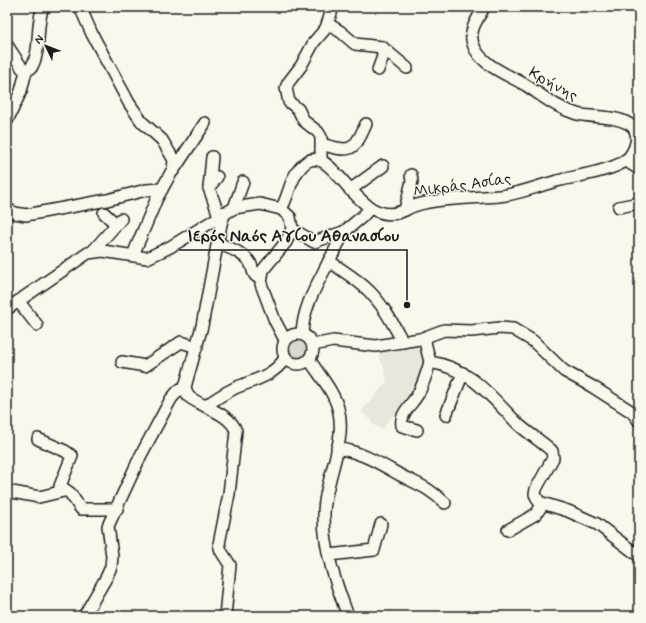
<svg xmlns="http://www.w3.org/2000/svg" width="646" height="623" font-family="Mynerve,sans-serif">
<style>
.built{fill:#eae6dc}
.green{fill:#dad7ce;stroke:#7b7a75}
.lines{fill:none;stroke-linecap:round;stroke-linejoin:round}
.minor-casing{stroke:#1c1c1c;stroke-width:14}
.minor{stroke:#fbf7ec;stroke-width:11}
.labels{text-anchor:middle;stroke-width:3;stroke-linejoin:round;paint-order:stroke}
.street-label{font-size:16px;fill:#1c1c1c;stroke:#fbf7ec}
.leader{fill:none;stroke:#1c1c1c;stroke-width:1.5}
.callout-dot{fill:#1c1c1c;stroke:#fbf7ec;stroke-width:1.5}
.callout-label{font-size:17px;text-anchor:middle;font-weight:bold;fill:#1c1c1c;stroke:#fbf7ec;stroke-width:3;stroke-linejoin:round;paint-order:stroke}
</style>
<rect width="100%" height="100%" fill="#fbf7ec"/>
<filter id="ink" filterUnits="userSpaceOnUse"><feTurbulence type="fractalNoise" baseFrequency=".025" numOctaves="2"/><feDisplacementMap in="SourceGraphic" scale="8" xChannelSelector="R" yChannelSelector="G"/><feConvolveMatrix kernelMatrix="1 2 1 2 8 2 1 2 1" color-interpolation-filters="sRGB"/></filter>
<g filter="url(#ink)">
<path class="built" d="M 421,338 L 427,365 L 404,409 L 388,421 L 382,430 L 371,423 L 372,420 L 361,412 L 387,382 L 385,371 L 375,345 Z"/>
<path class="green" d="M 299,335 L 308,340 L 311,350 C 307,359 298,359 289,358 L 285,345 L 293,337 Z"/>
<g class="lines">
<defs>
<g id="minor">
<path d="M 80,7 L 92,34 L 129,103 L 142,122 L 162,140 L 174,160 L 173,169 L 157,198 L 133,255"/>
<path d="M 328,24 L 341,32 L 355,44 L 382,47 L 407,68"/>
<path d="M 7,45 L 22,68 L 26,71"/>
<path d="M 378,70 L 383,56 L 382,47"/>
<path d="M 7,121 L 21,91 L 26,71 L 31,68 C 42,50 35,27 43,7"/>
<path d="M 322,144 C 350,153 354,152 366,124"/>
<path d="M 321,160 L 321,137 L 318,132 L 304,121 L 298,109 L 289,102 L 286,88 L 288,83 L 301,66 L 314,42 L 326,28 L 333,7"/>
<path d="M 625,160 L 639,169"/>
<path d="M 173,171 L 205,123"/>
<path d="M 217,177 L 209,188 L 219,216"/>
<path d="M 209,188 L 212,157"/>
<path d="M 350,190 L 383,166"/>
<path d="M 619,207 L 639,203"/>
<path d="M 234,208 L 243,182"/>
<path d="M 370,208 L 363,216 L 345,231 L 329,261 C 343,271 357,279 369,291 C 384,306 393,324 403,342"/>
<path d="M 7,209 L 15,213 L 26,215 L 107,200 L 146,190 L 162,189"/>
<path d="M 281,209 L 290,217 L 292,229 L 286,242 L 263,270 L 261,284 L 275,321 L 285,340"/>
<path d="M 405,210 L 412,181 L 411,175"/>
<path d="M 104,213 L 116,224"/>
<path d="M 292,229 L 314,242 L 343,232"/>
<path d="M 218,243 C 229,248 240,251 249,261 C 254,267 251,277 261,278"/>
<path d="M 92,252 L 121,219"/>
<path d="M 19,302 L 37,325"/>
<path d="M 7,309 L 88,253 L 103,251 L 147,258 L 170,247 L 234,208 L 260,204 L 281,209 C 289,196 290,178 301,167 C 333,131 355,237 407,209 C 426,198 476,198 499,196 C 520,194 540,185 561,180 C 577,176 611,171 625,161 C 635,153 643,132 629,124 C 614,115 593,118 577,114 C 557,108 544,97 527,86 C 510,75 480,66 473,44 C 468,30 478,19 484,7"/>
<circle cx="298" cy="349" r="15"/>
<path d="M 302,334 C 303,307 317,285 329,261"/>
<path d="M 424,338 L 430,362 C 472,369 490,396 518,424 C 529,434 541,441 552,451 L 553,458 L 536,489 L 535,494 L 539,502 L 568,511 L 597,524 L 639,556"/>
<path d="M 313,345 L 333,341 L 376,346 L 420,339 L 444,330 L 471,331 L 500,328 L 513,329 L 533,341 L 564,371 L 593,387 L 632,412 L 639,421"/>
<path d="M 309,359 C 319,375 333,390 338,408 C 348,442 323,483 324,516 C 324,551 336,584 348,616"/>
<path d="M 122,362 L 145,366 L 181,342 L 197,347"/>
<path d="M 206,406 C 215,399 225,393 235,388 C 254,380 274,376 285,358"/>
<path d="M 446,415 L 463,373"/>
<path d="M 417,430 L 402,426 C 399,413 414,403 419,392 C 424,383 427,372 430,362"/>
<path d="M 38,439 L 65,451 L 72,456 L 60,486 L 70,493 L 81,509 L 117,509"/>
<path d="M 337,448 C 361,452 379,463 400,475 C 419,485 428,487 445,503"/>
<path d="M 7,491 L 39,497 L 64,491"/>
<path d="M 508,530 L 536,514 L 543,504"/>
<path d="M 329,555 L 374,550 L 381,524"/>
<path d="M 84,616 L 106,578 L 111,567 L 112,556 L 108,526 L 141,455 L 171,399 L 178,391 L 185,386"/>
<path d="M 225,616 L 230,565 L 221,551 L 219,544 L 229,494 L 236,431 C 230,413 201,407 188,396 L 185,387 L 202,326 L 221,224 L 225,212"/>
</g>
</defs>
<use href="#minor" class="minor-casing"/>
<use href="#minor" class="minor"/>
</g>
</g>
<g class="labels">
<g class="street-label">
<text transform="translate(554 83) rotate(29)" y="6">Κρήνης</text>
<text transform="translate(462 184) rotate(-8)" y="6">Μικράς Ασίας</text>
</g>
</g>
<path class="leader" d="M407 305L407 250H179"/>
<circle class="callout-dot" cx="407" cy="305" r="4"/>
<g class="callout-label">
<text x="293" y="241">Ιερός Ναός Αγίου Αθανασίου</text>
</g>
<rect width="646" height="623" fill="none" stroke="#fbf7ec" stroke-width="24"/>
<rect x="12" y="12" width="622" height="599" fill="none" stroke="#1c1c1c" stroke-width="1.5" filter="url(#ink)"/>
<g transform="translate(46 46) rotate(313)" stroke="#fbf7ec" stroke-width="3" paint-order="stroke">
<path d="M0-3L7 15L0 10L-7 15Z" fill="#1c1c1c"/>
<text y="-6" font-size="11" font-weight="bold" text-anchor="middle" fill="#1c1c1c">N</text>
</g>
</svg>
